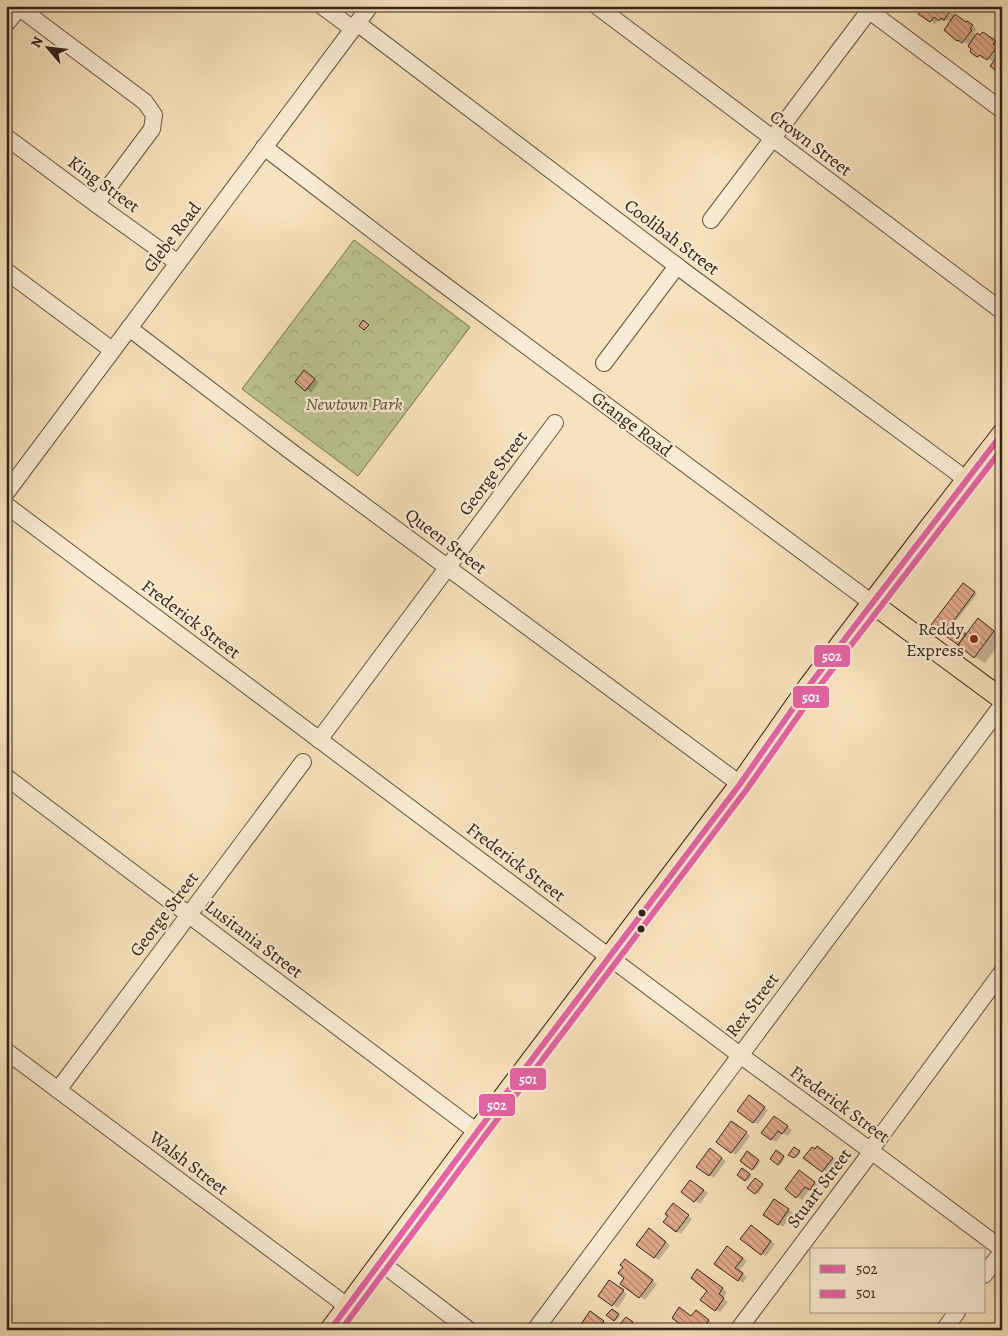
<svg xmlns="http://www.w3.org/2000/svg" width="1008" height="1336" font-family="Alegreya,serif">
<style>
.park{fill:url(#park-crowns);stroke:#777254;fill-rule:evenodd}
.shadow{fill:#0003}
.building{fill:url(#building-back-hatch);stroke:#322217}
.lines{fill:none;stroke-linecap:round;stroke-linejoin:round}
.minor-casing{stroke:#645240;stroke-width:18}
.major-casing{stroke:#322217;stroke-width:22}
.minor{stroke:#faecd4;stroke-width:16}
.major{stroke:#f8e2bd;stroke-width:20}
.bus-1-casing{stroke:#faecd4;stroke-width:10}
.bus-2-casing{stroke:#faecd4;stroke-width:10}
.bus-1{stroke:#e463a4;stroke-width:6}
.bus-2{stroke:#e463a4;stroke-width:6}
.poi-dot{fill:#8f2418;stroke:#faecd4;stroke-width:2}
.bus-dot{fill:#322217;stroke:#faecd4;stroke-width:2}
.labels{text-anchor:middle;stroke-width:4.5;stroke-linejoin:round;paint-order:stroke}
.street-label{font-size:18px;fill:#322217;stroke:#faecd4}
.park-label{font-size:18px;font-style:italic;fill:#5b523c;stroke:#faecd4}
.poi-label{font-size:18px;fill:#322217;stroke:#faecd4;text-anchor:end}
.line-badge{stroke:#faecd4;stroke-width:2}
.badge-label{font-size:14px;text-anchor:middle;font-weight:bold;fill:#fff}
</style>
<defs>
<pattern id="park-crowns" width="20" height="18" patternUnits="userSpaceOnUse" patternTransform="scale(1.25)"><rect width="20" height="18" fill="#bcc392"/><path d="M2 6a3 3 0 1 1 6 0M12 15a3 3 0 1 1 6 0" fill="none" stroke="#a2a77d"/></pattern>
<pattern id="building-back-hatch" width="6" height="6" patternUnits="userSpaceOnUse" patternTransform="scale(1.25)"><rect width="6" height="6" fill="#e4ab8e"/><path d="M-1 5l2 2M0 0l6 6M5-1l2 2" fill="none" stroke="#b98b73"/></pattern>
</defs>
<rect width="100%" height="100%" fill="#f8e2bd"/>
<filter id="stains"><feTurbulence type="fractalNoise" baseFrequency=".004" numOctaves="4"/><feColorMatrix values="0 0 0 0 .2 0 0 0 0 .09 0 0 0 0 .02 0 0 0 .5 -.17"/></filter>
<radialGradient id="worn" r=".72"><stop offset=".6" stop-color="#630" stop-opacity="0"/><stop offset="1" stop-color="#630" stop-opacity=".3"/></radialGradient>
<path class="park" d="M 354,240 L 470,327 L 358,476 L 242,389 ZM 304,371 L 315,379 L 305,391 L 295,382 Z"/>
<g class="shadow">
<path d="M 917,6 L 950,6 L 952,8 L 950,11 L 954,15 L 977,29 L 974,33 L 977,35 L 988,36 L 1000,44 L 997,48 L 1002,52 L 1002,74 L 1000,72 L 994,62 L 985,57 L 983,59 L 978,56 L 971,51 L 973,49 L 968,44 L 963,42 L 962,43 L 958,40 L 951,22 L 946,20 L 944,22 L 939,19 L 935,24 L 920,14 L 923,10 Z"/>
<path d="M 309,375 L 319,382 L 311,393 L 296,382 Z"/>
<path d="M 963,585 L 977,594 L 953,625 L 967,635 L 978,620 L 1002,636 L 1002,640 L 985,663 L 975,657 L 933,625 Z"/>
<path d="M 754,1100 L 768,1110 L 758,1124 L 753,1122 Z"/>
<path d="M 779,1120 L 792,1130 L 788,1136 L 783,1133 L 776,1142 L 771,1139 Z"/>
<path d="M 736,1125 L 750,1136 L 736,1155 L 718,1142 Z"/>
<path d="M 795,1148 L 801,1153 L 796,1158 L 790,1154 Z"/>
<path d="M 815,1150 L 822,1150 L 837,1161 L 828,1173 L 805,1158 Z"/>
<path d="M 714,1152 L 726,1161 L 714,1178 L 709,1175 Z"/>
<path d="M 748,1153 L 760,1162 L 754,1170 L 742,1161 Z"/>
<path d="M 779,1153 L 785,1158 L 780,1165 L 772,1158 Z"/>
<path d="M 743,1169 L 752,1176 L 748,1181 L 739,1174 Z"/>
<path d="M 804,1174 L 819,1186 L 815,1192 L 810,1189 L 802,1200 L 787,1189 Z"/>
<path d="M 755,1179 L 764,1185 L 758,1194 L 749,1188 Z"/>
<path d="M 695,1184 L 708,1193 L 700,1204 L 682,1192 Z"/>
<path d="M 779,1203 L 793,1213 L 783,1227 L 778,1224 Z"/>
<path d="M 678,1208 L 692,1219 L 681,1234 L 676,1231 Z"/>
<path d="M 756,1229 L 775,1244 L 766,1256 L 761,1254 Z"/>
<path d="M 654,1233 L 670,1245 L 659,1260 L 654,1257 Z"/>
<path d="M 732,1251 L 747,1261 L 739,1271 L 747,1277 L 743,1283 L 716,1264 Z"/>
<path d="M 630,1263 L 657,1284 L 645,1300 L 622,1283 L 626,1278 Z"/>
<path d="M 702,1274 L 727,1292 L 723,1298 L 728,1302 L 720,1312 L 715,1310 Z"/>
<path d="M 614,1284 L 627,1294 L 618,1308 L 600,1296 Z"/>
<path d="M 612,1310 L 620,1316 L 616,1321 L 608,1315 Z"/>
<path d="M 595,1315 L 607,1324 L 604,1330 L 578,1330 Z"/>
<path d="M 701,1315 L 713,1324 L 709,1330 L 690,1330 L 692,1317 Z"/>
<path d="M 626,1319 L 634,1324 L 629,1330 L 627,1330 Z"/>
</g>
<g class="building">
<path d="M 924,6 L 947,6 L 946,8 L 950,11 L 944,20 L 941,18 L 939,21 L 934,17 L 930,22 L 918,14 Z"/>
<path d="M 955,14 L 966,22 L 967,21 L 973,25 L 970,29 L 972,30 L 962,43 L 958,40 L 957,41 L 944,30 Z"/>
<path d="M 983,32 L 996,41 L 993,44 L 997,47 L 987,60 L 980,55 L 977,57 L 970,52 L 971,49 L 968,46 L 977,33 L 980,35 Z"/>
<path d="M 1002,50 L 1002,70 L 999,73 L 990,66 Z"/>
<path d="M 363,320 L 369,325 L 364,330 L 359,326 Z"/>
<path d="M 304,370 L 315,379 L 305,391 L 295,382 Z"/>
<path d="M 963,583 L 975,592 L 952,623 L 966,634 L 958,645 L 931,625 Z"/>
<path d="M 978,618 L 994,631 L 974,658 L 958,645 Z"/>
<path d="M 749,1095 L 765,1107 L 753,1123 L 737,1111 Z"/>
<path d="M 774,1116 L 788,1126 L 782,1134 L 778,1131 L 771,1140 L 761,1133 Z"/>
<path d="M 731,1121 L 747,1132 L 731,1153 L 716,1142 Z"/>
<path d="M 817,1146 L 833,1158 L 822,1172 L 803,1158 L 812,1147 L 815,1149 Z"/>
<path d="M 794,1147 L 800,1151 L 794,1158 L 788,1155 Z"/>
<path d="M 710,1148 L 722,1158 L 709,1176 L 696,1167 Z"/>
<path d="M 776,1150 L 784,1156 L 778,1165 L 770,1159 Z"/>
<path d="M 747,1151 L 759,1160 L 752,1170 L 740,1161 Z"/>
<path d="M 742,1168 L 750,1174 L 745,1181 L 737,1175 Z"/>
<path d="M 799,1170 L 815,1182 L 810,1190 L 805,1187 L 796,1198 L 785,1189 Z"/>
<path d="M 755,1178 L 763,1184 L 755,1194 L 747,1188 Z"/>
<path d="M 690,1180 L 704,1190 L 694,1202 L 681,1192 Z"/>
<path d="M 774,1199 L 789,1209 L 778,1225 L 763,1215 Z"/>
<path d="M 673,1203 L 689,1215 L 676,1232 L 663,1222 L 668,1216 L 665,1214 Z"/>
<path d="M 751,1225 L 771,1241 L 761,1255 L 740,1239 Z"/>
<path d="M 649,1228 L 666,1242 L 654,1258 L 636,1245 Z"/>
<path d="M 727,1246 L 743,1258 L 735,1268 L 743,1273 L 738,1281 L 714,1264 Z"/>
<path d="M 625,1259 L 653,1280 L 639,1298 L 620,1284 L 624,1278 L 618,1273 L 623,1267 L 620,1265 Z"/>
<path d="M 697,1269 L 723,1288 L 719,1294 L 724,1298 L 715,1311 L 700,1300 L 707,1291 L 691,1278 Z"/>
<path d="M 609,1280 L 624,1290 L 612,1306 L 598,1296 Z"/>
<path d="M 679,1307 L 691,1316 L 696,1310 L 709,1320 L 702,1330 L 688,1330 L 672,1318 Z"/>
<path d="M 612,1309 L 619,1314 L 614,1321 L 606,1315 Z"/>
<path d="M 590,1311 L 604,1321 L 597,1330 L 577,1330 Z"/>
<path d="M 626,1317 L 633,1322 L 627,1330 L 625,1330 L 619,1325 Z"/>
</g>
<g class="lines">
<defs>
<g id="minor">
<path d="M 17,6 L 145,102 L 154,115 L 152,129 L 96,204"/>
<path d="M 322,6 L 353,29"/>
<path d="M 597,6 L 1002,311"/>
<path d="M 863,6 L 1002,110"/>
<path d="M 357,23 L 685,272 L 955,471 L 966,480"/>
<path d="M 6,24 L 19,8"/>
<path d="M 6,137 L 96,204 L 178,263"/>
<path d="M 264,147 L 419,266 L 872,603"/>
<path d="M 711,220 L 869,11"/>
<path d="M 6,271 L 112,350"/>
<path d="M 129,328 L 293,453 L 740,784"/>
<path d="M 604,363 L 677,266"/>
<path d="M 6,493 L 370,6"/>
<path d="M 6,505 L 740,1055 L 871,1151 L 1002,1249"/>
<path d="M 319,740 L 555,423"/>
<path d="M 6,777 L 477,1132"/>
<path d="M 6,1051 L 347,1306"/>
<path d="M 58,1090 L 303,762"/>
<path d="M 380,1262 L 469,1330"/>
<path d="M 984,1275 L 1002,1252"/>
<path d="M 535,1330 L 1002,705"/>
<path d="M 738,1330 L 866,1159 L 875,1144 L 1002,972"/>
<path d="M 944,1330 L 957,1312"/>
</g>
<g id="major">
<path d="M 872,603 L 1002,699"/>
<path d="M 330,1330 L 477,1132 L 740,784 L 808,687 L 929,528 L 1002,434"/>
</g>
</defs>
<use href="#minor" class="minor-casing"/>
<use href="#major" class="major-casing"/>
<use href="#minor" class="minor"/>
<use href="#major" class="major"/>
<defs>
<path id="bus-1" d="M 330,1330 L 477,1132 L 740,784 L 808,687 L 1002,434"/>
<path id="bus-2" d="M 341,1330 L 484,1137 L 747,789 L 815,692 L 1002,449"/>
</defs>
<use href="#bus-1" class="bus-1-casing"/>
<use href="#bus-2" class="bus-2-casing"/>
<use href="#bus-1" class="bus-1"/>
<use href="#bus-2" class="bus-2"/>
</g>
<circle class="poi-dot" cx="974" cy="639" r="5"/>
<g class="bus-dot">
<circle cx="642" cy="913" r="4.5"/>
<circle cx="641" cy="929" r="4.5"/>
</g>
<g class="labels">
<g class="street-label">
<text transform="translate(811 143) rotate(37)" y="6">Crown Street</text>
<text transform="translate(104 184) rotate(36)" y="6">King Street</text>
<text transform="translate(172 237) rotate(-53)" y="6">Glebe Road</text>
<text transform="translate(672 237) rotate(37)" y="6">Coolibah Street</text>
<text transform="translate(632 424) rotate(37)" y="6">Grange Road</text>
<text transform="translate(493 473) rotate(-53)" y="6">George Street</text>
<text transform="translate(446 541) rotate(37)" y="6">Queen Street</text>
<text transform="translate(191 619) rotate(37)" y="6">Frederick Street</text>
<text transform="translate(516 862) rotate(37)" y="6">Frederick Street</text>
<text transform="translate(164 914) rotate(-53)" y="6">George Street</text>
<text transform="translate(254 939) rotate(37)" y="6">Lusitania Street</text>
<text transform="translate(752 1005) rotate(-53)" y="6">Rex Street</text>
<text transform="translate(840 1104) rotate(36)" y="6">Frederick Street</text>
<text transform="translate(189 1163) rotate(37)" y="6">Walsh Street</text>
<text transform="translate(819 1188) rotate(-53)" y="6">Stuart Street</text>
</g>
<g class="park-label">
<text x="354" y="410">Newtown Park</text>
</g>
<g class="poi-label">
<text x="964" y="635">Reddy<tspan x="964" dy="21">Express</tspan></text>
</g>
</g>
<g class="line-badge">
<rect x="813" y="644" width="38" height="24" rx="5" fill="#e463a4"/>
<rect x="792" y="685" width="38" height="24" rx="5" fill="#e463a4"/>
<rect x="509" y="1067" width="38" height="24" rx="5" fill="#e463a4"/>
<rect x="478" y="1093" width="38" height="24" rx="5" fill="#e463a4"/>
</g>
<g class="badge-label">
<text x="832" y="661">502</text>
<text x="811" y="702">501</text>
<text x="528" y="1084">501</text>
<text x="497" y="1110">502</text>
</g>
<rect width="1008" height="1336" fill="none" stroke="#f8e2bd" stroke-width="25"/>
<rect x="8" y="8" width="993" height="1321" fill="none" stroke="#322217" stroke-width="2.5"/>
<rect x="12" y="12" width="983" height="1311" fill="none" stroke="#322217"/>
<rect x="810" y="1248" width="175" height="65" fill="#faecd4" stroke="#aa9b88"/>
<rect x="820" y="1265" width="25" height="8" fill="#e463a4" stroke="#aa9b88"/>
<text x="856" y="1274" font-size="15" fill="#322217">502</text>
<rect x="820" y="1290" width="25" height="8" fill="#e463a4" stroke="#aa9b88"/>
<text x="856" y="1298" font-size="15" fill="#322217">501</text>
<g transform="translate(48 48) rotate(298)" stroke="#faecd4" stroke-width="4" paint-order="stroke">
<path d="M0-4L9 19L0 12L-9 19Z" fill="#322217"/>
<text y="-8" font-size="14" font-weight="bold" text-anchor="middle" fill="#322217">N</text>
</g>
<rect width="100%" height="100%" filter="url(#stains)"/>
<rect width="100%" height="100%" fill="url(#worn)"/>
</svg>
